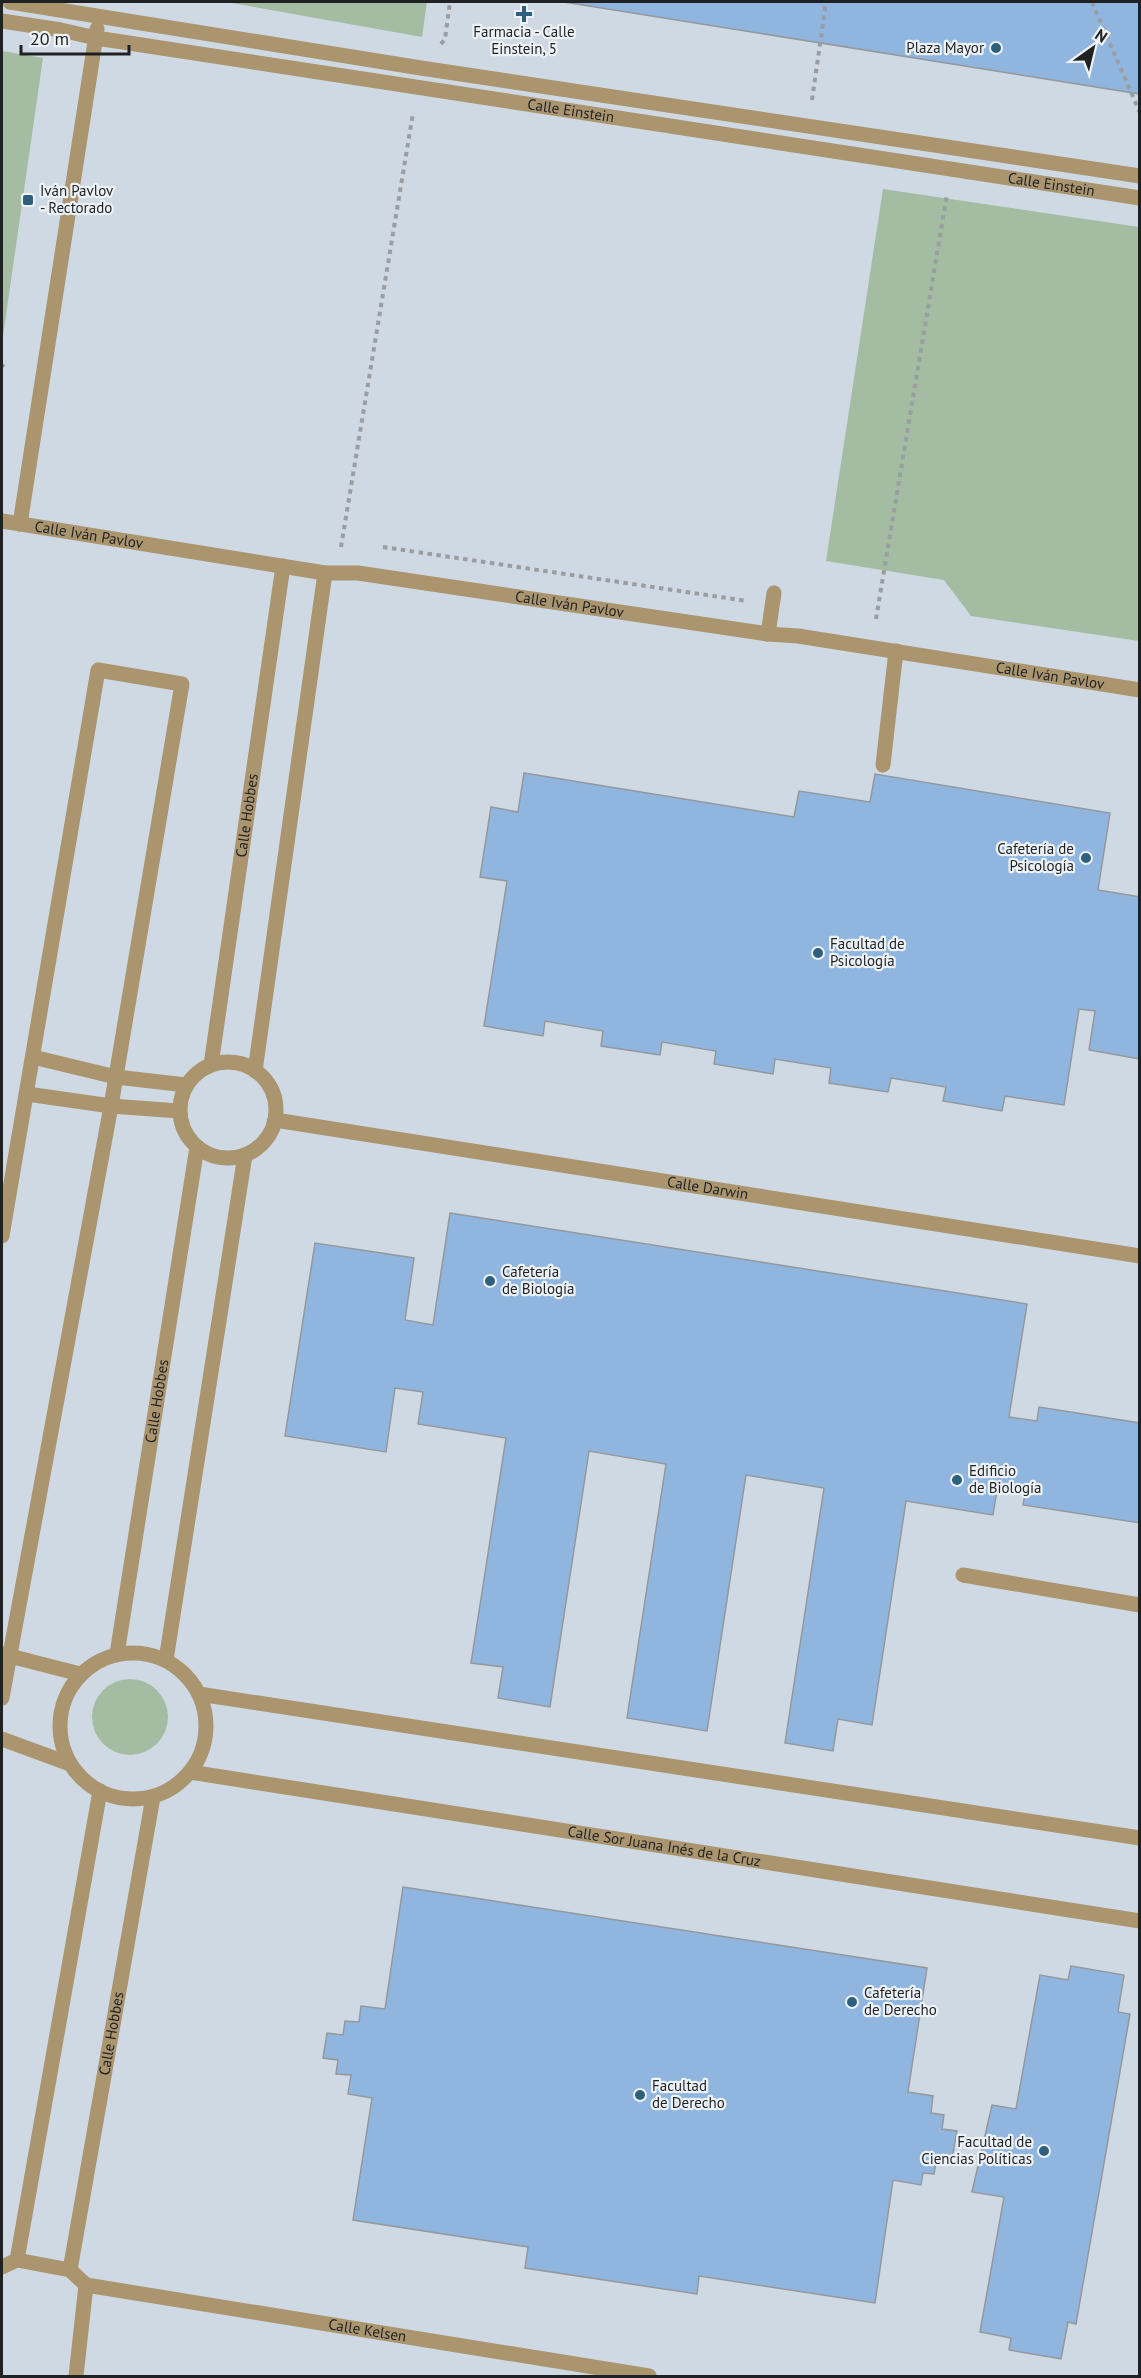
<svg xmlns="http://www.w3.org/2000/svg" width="1141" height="2378" font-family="'PT Sans',sans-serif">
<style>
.built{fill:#cfd9e3}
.green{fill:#a4bca2}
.building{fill:#90b6df;stroke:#94989c;stroke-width:1.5}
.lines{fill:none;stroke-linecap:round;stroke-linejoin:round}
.path{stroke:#9a9da1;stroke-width:4;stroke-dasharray:4.5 4.5;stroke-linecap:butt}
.minor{stroke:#aa956e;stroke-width:15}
.poi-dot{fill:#2e607d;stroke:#edf2f6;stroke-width:2}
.labels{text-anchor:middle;stroke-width:4.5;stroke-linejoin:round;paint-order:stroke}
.poi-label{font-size:15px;fill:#1f2123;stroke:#edf2f6;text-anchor:start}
.street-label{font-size:15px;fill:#1f2123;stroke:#edf2f6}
</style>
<rect width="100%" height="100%" fill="#e0e4e9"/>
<rect class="built" x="2" y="2" width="1137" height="2374"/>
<g class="green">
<path d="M 226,2 L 427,2 L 422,37 Z"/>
<path d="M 2,51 L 43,58 L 2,343 Z"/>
<path d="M 883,189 L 1139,227 L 1139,641 L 971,616 L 944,580 L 826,561 Z"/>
<circle cx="130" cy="1717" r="38"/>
</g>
<g class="building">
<path d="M 564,2 L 1140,2 L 1140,94 Z"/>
<path d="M 524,773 L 794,817 L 799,791 L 870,802 L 875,774 L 1110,813 L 1098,890 L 1140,897 L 1140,1059 L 1089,1050 L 1095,1011 L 1079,1009 L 1064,1105 L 1005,1096 L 1002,1111 L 943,1101 L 946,1087 L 891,1078 L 888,1092 L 829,1083 L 831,1068 L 775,1059 L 773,1074 L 714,1064 L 716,1051 L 662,1042 L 660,1055 L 601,1046 L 603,1031 L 545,1021 L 543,1036 L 484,1026 L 507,881 L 480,877 L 491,807 L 518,812 Z"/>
<path d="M 450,1213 L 1027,1304 L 1009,1417 L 1037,1421 L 1039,1407 L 1140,1423 L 1140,1523 L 1023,1505 L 1026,1489 L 998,1484 L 993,1515 L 906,1501 L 872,1725 L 838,1719 L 833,1751 L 785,1743 L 824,1488 L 746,1475 L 707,1731 L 627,1718 L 666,1464 L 589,1451 L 550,1707 L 498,1698 L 503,1667 L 471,1663 L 506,1438 L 418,1424 L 423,1392 L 395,1388 L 386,1452 L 285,1436 L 315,1243 L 414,1258 L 405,1320 L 433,1325 Z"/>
<path d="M 403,1887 L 927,1968 L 908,2092 L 933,2096 L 931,2113 L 944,2115 L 942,2129 L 957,2131 L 952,2159 L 937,2157 L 934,2174 L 923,2173 L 921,2185 L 893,2180 L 875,2303 L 699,2276 L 697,2294 L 525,2268 L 528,2247 L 353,2220 L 372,2098 L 348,2094 L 351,2075 L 336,2074 L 338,2060 L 323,2058 L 327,2033 L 343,2035 L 345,2021 L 359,2022 L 361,2006 L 385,2009 Z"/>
<path d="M 1071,1966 L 1124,1975 L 1118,2012 L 1130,2014 L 1076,2324 L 1068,2322 L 1061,2359 L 1009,2350 L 1011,2338 L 980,2332 L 1004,2197 L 972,2192 L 992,2105 L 1016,2109 L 1040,1975 L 1068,1980 Z"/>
</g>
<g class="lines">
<g class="path">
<path d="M 1092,2 L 1140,113"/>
<path d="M 441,44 L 445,39 L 450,2"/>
<path d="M 812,100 L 826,2"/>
<path d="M 2,365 L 4,367"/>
<path d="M 341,547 L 413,113"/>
<path d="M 383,547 L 747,601"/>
<path d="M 876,619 L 947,194"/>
</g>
<g class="minor">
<path d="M 10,2 L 421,68 L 1140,176"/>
<path id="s1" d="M 2,21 L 61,30 L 96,38 L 1140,198"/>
<path id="s2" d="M 2,521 L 325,573 L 358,573 L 768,634 L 798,636 L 1140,690"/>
<path d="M 20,524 L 97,29"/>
<path d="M 768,634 L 774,593"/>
<path d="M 883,765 L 896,651"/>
<path d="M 33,1057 L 116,1077 L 186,1085"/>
<circle cx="228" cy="1110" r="48"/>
<path id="s3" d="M 211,1065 L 283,566"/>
<path d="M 255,1071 L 325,573"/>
<path d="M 27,1094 L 111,1106 L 179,1111"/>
<path id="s4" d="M 275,1120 L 1140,1256"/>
<path d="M 2,1236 L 98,670 L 182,684 L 111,1106 L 2,1698"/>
<path d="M 963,1575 L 1140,1605"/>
<circle cx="133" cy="1726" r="73"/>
<path d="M 2,1654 L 80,1674"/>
<path id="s5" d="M 117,1654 L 197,1147"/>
<path d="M 166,1660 L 245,1155"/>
<path d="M 199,1694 L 1140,1838"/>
<path d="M 2,1739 L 70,1764"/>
<path id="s6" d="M 190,1772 L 1140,1921"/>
<path d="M 17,2260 L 100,1791"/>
<path d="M 2,2267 L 17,2260 L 70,2270 L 86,2285 L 76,2376"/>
<path id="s7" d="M 70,2270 L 153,1797"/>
<path id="s8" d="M 86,2285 L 649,2376"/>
</g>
</g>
<g class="poi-dot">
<path d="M521 5h6v6h6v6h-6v6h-6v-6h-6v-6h6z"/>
<circle cx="996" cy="48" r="6"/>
<rect x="22" y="194" width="12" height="12" rx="3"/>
<circle cx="1086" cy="858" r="6"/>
<circle cx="818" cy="953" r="6"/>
<circle cx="490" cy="1281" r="6"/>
<circle cx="957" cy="1480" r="6"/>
<circle cx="852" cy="2002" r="6"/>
<circle cx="640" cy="2095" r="6"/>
<circle cx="1044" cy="2151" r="6"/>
</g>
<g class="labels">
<g class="poi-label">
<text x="524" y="37" text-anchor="middle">Farmacia - Calle<tspan x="524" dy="17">Einstein, 5</tspan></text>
<text x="984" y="53" text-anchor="end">Plaza Mayor</text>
<text x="40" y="196">Iván Pavlov<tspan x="40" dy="17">- Rectorado</tspan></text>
<text x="1074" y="854" text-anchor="end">Cafetería de<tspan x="1074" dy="17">Psicología</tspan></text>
<text x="830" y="949">Facultad de<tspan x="830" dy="17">Psicología</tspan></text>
<text x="502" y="1277">Cafetería<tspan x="502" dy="17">de Biología</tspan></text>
<text x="969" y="1476">Edificio<tspan x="969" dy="17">de Biología</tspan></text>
<text x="864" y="1998">Cafetería<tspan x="864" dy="17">de Derecho</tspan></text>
<text x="652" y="2091">Facultad<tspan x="652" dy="17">de Derecho</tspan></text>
<text x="1032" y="2147" text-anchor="end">Facultad de<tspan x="1032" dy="17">Ciencias Políticas</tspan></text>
</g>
<g class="street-label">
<text dy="5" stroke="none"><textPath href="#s1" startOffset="576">Calle Einstein</textPath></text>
<text dy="5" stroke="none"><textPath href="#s1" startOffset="1062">Calle Einstein</textPath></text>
<text dy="5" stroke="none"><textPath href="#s2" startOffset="88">Calle Iván Pavlov</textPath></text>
<text dy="5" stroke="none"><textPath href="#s2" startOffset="574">Calle Iván Pavlov</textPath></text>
<text dy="5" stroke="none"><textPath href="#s2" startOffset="1060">Calle Iván Pavlov</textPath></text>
<text dy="5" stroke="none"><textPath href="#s3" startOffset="252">Calle Hobbes</textPath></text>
<text dy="5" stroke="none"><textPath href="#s4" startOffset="438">Calle Darwin</textPath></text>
<text dy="5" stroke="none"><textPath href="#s5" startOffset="256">Calle Hobbes</textPath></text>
<text dy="5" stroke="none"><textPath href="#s6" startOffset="480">Calle Sor Juana Inés de la Cruz</textPath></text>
<text dy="5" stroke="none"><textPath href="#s7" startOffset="240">Calle Hobbes</textPath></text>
<text dy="5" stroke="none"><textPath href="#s8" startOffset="285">Calle Kelsen</textPath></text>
</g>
</g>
<rect width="1141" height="2378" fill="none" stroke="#1f2123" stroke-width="6"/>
<g transform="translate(1093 48) rotate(34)" stroke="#edf2f6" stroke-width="4.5" paint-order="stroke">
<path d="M0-4.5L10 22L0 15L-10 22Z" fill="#1f2123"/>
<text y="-9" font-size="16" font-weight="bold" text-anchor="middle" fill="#1f2123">N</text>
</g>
<path d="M21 45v9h108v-9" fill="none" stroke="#1f2123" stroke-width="3"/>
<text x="30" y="45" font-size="18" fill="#1f2123" stroke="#edf2f6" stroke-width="4.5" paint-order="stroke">20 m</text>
</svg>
